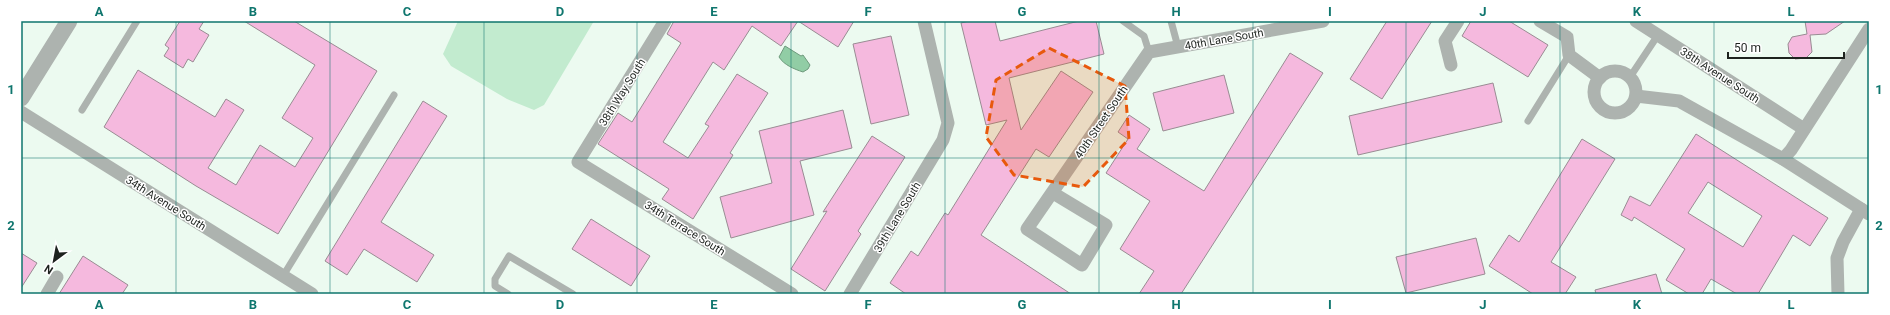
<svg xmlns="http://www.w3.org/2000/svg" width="1890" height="315" font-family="Roboto,sans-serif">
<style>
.green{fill:#c2ebcf}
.water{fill:#91cda5;stroke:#6e9a7c}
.building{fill:#f5b9de;stroke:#998c93;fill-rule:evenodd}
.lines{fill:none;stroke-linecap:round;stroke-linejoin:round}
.service{stroke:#adb3af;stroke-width:7}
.minor{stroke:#adb3af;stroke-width:13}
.tertiary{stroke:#adb3af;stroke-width:17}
.marked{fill:#e8590c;fill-opacity:0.2;stroke:#e8590c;stroke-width:3;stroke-dasharray:8 5;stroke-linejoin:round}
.grid{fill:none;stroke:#0f766e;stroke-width:1;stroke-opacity:0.55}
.labels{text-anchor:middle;stroke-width:3;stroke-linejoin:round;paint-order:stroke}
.street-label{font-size:11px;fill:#1d221e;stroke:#fff}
.neatline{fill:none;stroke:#0f766e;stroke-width:1.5}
.grid-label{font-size:13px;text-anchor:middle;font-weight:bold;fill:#0f766e}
</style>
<rect width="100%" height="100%" fill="#ecfaf0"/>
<path class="green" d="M 458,21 L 594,21 L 544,105 L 534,110 L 507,99 L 451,66 L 443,54 Z"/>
<path class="water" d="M 785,46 L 801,56 L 803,55 L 810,65 L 808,69 L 803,72 C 794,69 784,65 779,57 Z"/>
<g class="building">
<path d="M 180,21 L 204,21 L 199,29 L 209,35 L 193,62 L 188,59 L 183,68 L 164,56 L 169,48 L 165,45 Z"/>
<path d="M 244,21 L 294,21 L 377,71 L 278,234 L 196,186 L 104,127 L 138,70 L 215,117 L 226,99 L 244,110 L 208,168 L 236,185 L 260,145 L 295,167 L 313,138 L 282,118 L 315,65 Z"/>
<path d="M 674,21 L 798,21 L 781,46 L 752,26 L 724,70 L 713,62 L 663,142 L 688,158 L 709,126 L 705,124 L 737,74 L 768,93 L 730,153 L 733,155 L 693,219 L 662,199 L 669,189 L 598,144 L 618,113 L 632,122 L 681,43 L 667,34 Z"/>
<path d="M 798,21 L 854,21 L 838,47 Z"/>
<path d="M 969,21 L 995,21 L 1000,41 L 1079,21 L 1096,21 L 1104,54 L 1009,78 L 1021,130 L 1061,71 L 1093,92 L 1049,157 L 1036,149 L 981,235 L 1071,294 L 906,294 L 890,283 L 911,251 L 918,256 L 945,213 L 948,215 L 1007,120 L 986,125 L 961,23 Z"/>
<path d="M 1387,21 L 1432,21 L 1382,99 L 1350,79 Z"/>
<path d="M 1471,21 L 1509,21 L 1548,45 L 1528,77 L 1462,36 Z"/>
<path d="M 1805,21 L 1845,21 L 1826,34 L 1810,35 L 1812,52 L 1806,58 L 1795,59 L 1789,53 L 1788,44 L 1792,37 L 1807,34 Z"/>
<path d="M 891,36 L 909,115 L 871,124 L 853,44 Z"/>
<path d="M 1290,53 L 1323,73 L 1181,294 L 1139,294 L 1154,271 L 1120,249 L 1150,201 L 1106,173 L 1128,139 L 1118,132 L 1129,115 L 1150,129 L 1137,149 L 1204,191 Z"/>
<path d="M 1224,75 L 1234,113 L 1163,131 L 1153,93 Z"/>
<path d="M 1493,83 L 1502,122 L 1358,155 L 1349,116 Z"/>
<path d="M 423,101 L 447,116 L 381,222 L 434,255 L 417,282 L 364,249 L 347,275 L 325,261 Z"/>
<path d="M 843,110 L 852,148 L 800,161 L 814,215 L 731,238 L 720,197 L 772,183 L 759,131 Z"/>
<path d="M 1696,134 L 1828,218 L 1810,246 L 1793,235 L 1758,294 L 1737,294 L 1711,279 L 1702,294 L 1689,294 L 1666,280 L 1685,249 L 1634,217 L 1632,221 L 1621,215 L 1630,196 L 1650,206 ZM 1708,182 L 1762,216 L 1743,247 L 1688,213 Z"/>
<path d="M 872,136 L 905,157 L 858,231 L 861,234 L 825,291 L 791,269 L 827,211 L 823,212 Z"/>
<path d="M 1582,139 L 1615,159 L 1551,262 L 1576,277 L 1565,294 L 1533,294 L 1489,266 L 1509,235 L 1519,242 Z"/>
<path d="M 591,219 L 650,256 L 631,286 L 572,249 Z"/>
<path d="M 1476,238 L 1485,274 L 1406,293 L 1396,257 Z"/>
<path d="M 21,253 L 37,263 L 21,288 Z"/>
<path d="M 83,256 L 128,285 L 122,294 L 59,294 Z"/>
<path d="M 1656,274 L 1662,294 L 1596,294 L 1595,290 Z"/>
</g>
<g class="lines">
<g class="service">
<path d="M 1123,21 L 1144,36 L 1149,52"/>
<path d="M 1171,21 L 1178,47"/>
<path d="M 1630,77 L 1658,35"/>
<path d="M 82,110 L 137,21"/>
<path d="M 1528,121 L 1569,55"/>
<path d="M 283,276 L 394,95"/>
<path d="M 508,294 L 495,286 L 495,279 L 509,256 L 573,294"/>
</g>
<g class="minor">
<path d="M 665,21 L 578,162 L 792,294"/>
<path d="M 1540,21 L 1567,37 L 1569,55 L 1600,78"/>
<path d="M 1636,21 L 1804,129"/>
<path d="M 1451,65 L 1445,41 L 1458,21"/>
<circle cx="1615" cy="92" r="21"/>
<path d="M 1636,96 L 1679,101 L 1783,159 L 1869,214"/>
<path d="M 21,112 L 312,294"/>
<path d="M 1783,159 L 1791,150 L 1869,29"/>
<path d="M 1053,193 L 1106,225 L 1082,265 L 1027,229 L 1149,52 L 1323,21"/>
<path d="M 47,294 L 57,277"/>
<path d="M 850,294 L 943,140 L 948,123 L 924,21"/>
<path d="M 1838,294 L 1837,258 L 1843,242 L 1861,209"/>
</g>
<path class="tertiary" d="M 21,98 L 69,21"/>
</g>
<path class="marked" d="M 1049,48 L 1125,86 L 1129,139 L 1083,187 L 1014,175 L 986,137 L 996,80 Z"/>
<path class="grid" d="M 176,21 L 176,294M 330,21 L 330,294M 484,21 L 484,294M 637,21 L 637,294M 791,21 L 791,294M 945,21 L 945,294M 1099,21 L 1099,294M 1253,21 L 1253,294M 1406,21 L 1406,294M 1560,21 L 1560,294M 1714,21 L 1714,294M 21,158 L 1869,158"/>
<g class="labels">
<g class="street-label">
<text transform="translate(1224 39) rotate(-10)" y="4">40th Lane South</text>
<text transform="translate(1720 75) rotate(33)" y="4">38th Avenue South</text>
<text transform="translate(622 92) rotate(-58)" y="4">38th Way South</text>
<text transform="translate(1101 122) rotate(-56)" y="4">40th Street South</text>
<text transform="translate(166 203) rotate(32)" y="4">34th Avenue South</text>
<text transform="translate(897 217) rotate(-59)" y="4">39th Lane South</text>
<text transform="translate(685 228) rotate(32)" y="4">34th Terrace South</text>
</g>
</g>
<rect width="1890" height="315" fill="none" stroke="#ffffff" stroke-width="44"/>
<g transform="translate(54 261) rotate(212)" stroke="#ffffff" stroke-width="3" paint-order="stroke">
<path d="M0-3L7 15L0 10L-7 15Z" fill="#1d221e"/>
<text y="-6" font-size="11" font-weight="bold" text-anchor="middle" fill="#1d221e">N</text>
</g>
<path d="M1728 52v6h116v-6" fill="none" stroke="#1d221e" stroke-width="2"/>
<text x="1734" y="52" font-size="12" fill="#1d221e" stroke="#ffffff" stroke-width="3" paint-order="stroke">50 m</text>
<rect x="22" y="22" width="1846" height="271" class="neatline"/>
<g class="grid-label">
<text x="99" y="16">A</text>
<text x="253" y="16">B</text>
<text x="407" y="16">C</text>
<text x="560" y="16">D</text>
<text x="714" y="16">E</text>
<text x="868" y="16">F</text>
<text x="1022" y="16">G</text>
<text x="1176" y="16">H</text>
<text x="1330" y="16">I</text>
<text x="1483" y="16">J</text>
<text x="1637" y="16">K</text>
<text x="1791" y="16">L</text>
<text x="11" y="94">1</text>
<text x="1879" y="94">1</text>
<text x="11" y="230">2</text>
<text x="1879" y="230">2</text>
<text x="99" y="309">A</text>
<text x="253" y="309">B</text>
<text x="407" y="309">C</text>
<text x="560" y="309">D</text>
<text x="714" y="309">E</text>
<text x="868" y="309">F</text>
<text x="1022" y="309">G</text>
<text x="1176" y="309">H</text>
<text x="1330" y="309">I</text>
<text x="1483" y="309">J</text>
<text x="1637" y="309">K</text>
<text x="1791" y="309">L</text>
</g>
</svg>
